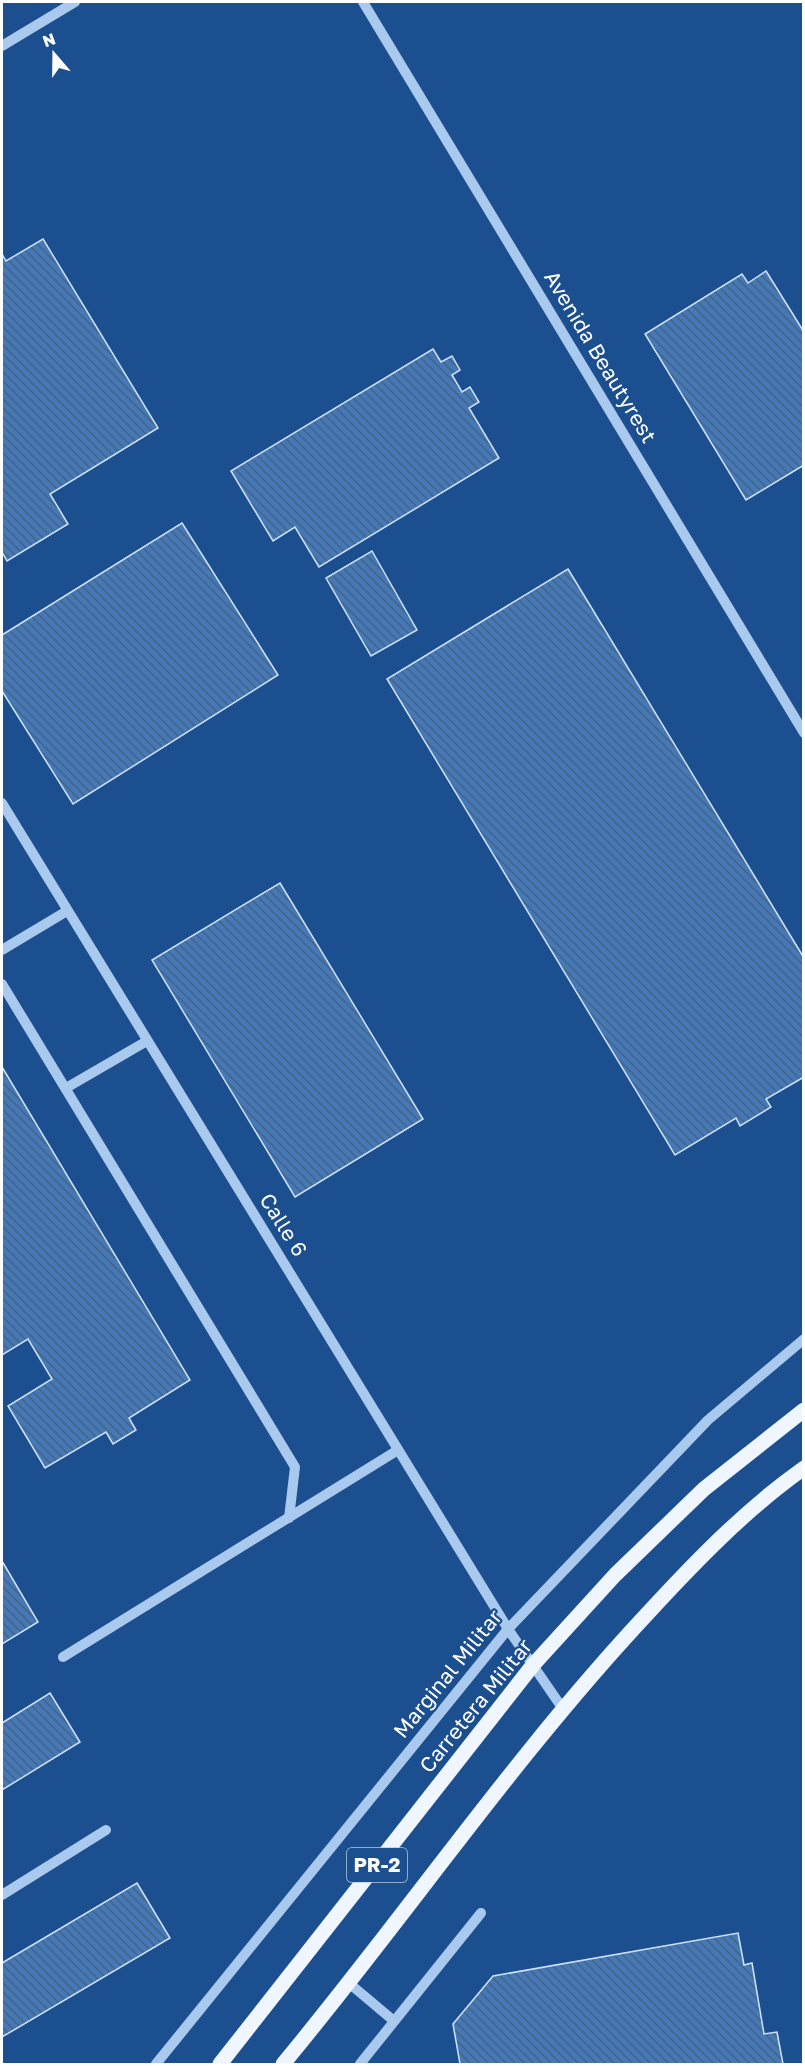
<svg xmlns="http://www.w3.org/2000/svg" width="805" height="2066" font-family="'Golos Text',sans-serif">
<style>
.building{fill:url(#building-back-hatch);stroke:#cfe3fa;stroke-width:1.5}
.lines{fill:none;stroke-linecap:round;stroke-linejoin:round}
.minor{stroke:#a9c9ee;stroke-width:10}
.major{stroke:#f0f6ff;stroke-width:15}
.labels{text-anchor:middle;stroke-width:4.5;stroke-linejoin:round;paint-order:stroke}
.shield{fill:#1b4f8f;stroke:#bbcadd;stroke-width:1.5}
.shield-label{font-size:20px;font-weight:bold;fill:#fff}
.street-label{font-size:21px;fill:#fff;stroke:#1b4f8f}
</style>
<defs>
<pattern id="building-back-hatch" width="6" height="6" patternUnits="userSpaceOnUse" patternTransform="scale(1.5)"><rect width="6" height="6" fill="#4478b7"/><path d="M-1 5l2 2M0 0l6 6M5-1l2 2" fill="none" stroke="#486282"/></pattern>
</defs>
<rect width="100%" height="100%" fill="#1b4f8f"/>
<g class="building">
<path d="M 43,239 L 158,428 L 50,494 L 68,524 L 7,561 L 2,552 L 2,254 L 6,261 Z"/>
<path d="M 766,271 L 804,332 L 804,465 L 746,500 L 645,334 L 742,274 L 748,283 Z"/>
<path d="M 433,349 L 441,362 L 452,356 L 460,370 L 452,375 L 462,392 L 470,387 L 479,402 L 469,408 L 499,458 L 319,567 L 295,527 L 273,541 L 231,471 Z"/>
<path d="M 182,523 L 278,675 L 73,804 L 2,691 L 2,635 Z"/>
<path d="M 372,551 L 417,630 L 371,656 L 326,578 Z"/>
<path d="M 568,569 L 804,958 L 804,1077 L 766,1099 L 771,1107 L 740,1126 L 736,1118 L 675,1155 L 387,679 Z"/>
<path d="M 280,883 L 423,1119 L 295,1197 L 152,960 Z"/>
<path d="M 2,1067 L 190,1380 L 129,1418 L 136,1430 L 113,1444 L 106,1432 L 45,1468 L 8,1406 L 52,1379 L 28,1339 L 2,1355 Z"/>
<path d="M 2,1561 L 38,1622 L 2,1644 Z"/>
<path d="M 50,1693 L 80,1742 L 2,1790 L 2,1723 Z"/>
<path d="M 137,1883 L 170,1938 L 2,2037 L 2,1963 Z"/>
<path d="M 738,1933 L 744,1965 L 752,1963 L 764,2034 L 777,2032 L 783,2064 L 460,2064 L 453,2024 L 493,1976 Z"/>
</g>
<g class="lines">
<g class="minor">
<path d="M 363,2 L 804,733"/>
<path d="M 2,46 L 75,2"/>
<path d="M 2,803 L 508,1629 L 563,1709"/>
<path d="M 2,950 L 67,911"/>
<path d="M 2,984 L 295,1467 L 289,1518"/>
<path d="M 66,1088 L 147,1041"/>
<path d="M 63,1657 L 398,1450"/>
<path d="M 2,1895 L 106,1830"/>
<path d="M 350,1984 L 394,2021"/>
<path d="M 156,2064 L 508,1629 L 708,1420 L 804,1339"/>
<path d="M 360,2064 L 481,1913"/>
</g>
<g class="major">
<path d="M 220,2064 L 533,1665 L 615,1575 L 704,1489 L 804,1410"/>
<path d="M 283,2064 C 406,1916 515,1755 648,1613 C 695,1562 746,1509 804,1468"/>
</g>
</g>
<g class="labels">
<rect class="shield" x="347" y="1848" width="60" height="34" rx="4.5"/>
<g class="shield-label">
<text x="377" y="1872">PR-2</text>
</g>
<g class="street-label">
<text transform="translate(600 357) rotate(59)" y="7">Avenida Beautyrest</text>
<text transform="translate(283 1225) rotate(58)" y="7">Calle 6</text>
<text transform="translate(448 1674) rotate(-51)" y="7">Marginal Militar</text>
<text transform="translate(476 1706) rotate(-51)" y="7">Carretera Militar</text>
</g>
</g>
<rect width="805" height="2066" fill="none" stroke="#ffffff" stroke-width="6"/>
<g transform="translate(54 54) rotate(340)" stroke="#1b4f8f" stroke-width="4.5" paint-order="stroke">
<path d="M0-4.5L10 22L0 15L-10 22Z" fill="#ffffff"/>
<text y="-9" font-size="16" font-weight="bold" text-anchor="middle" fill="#ffffff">N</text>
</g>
</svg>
